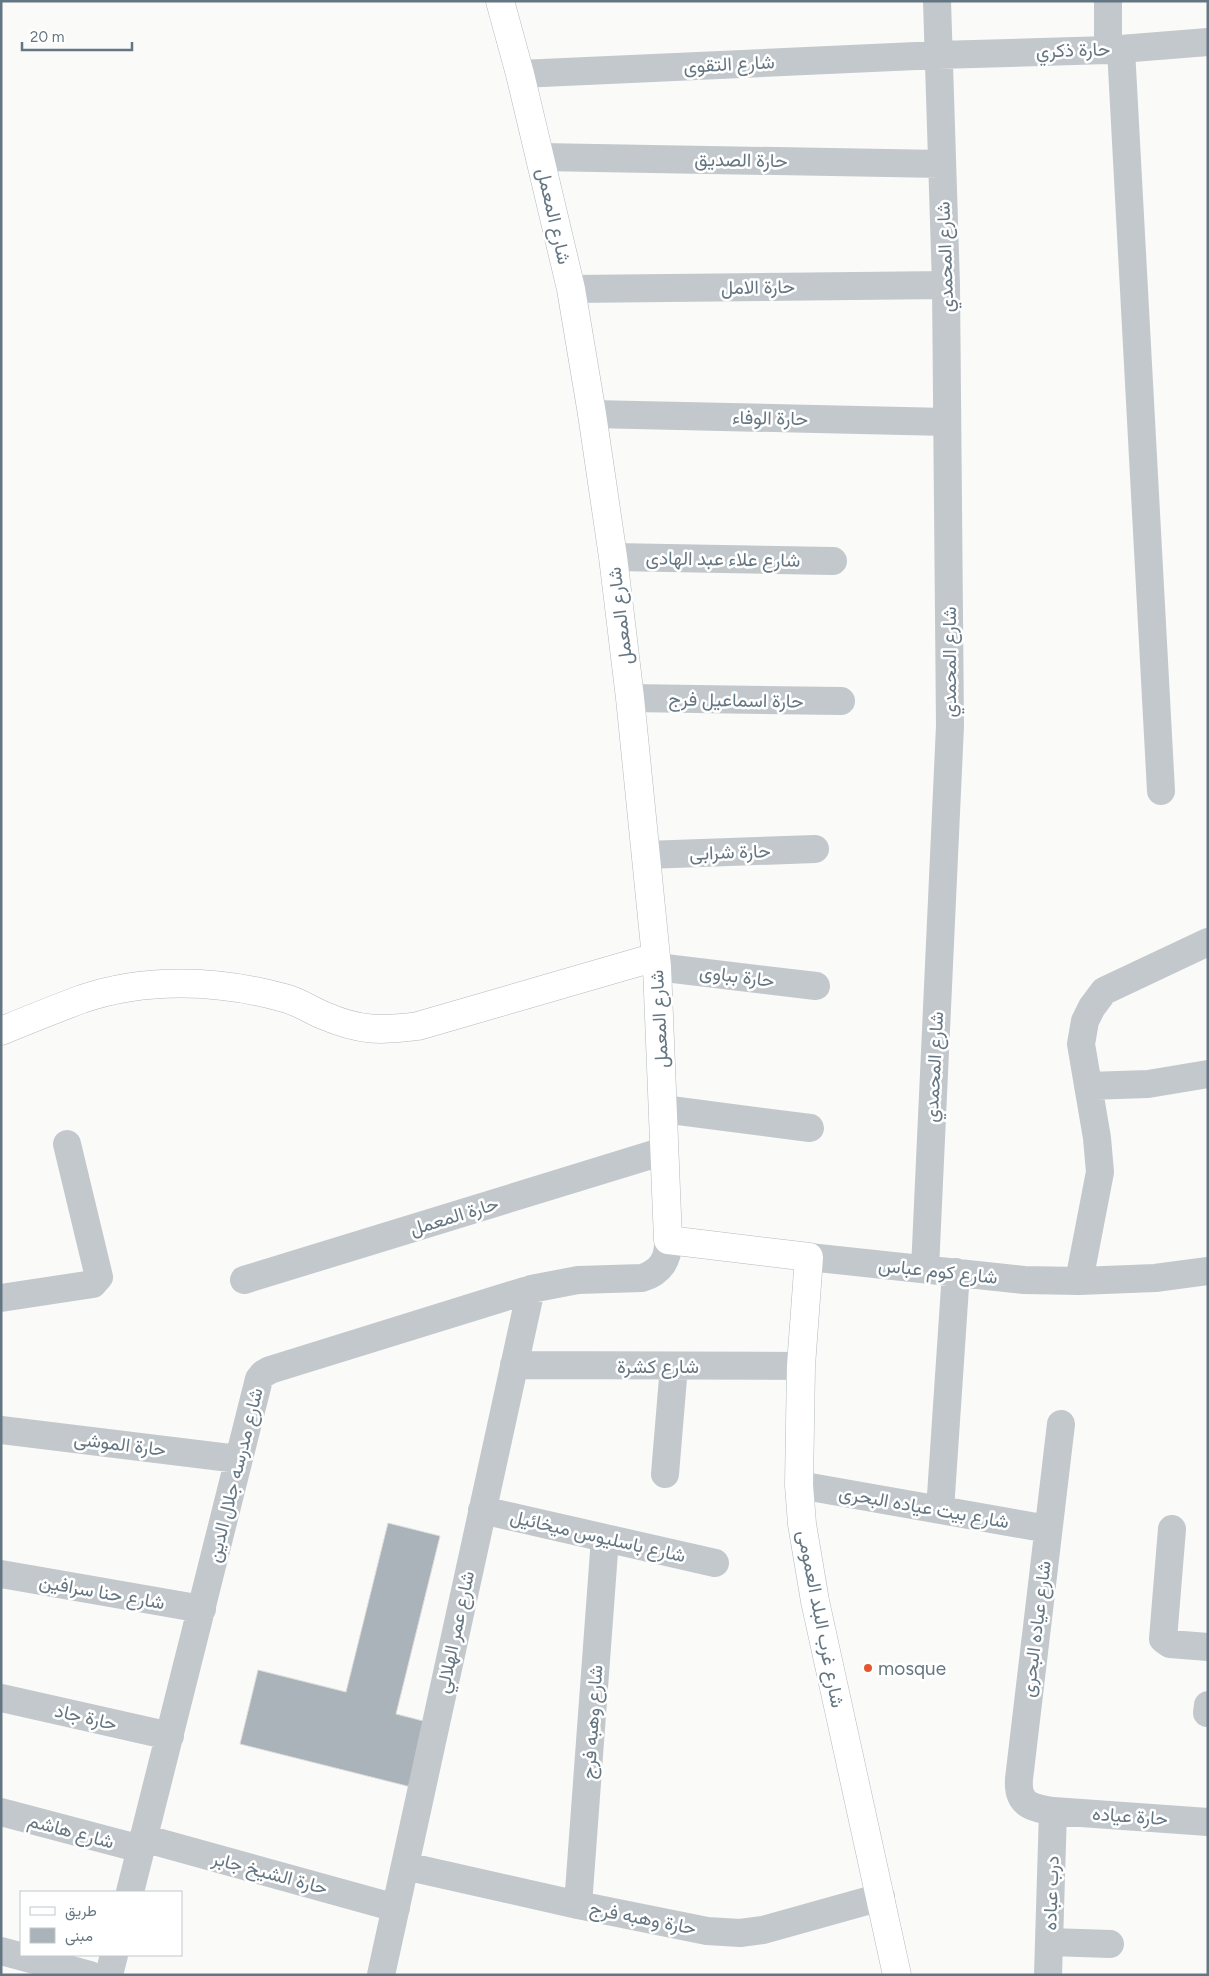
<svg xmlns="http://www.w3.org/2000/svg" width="1209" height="1976" font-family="Figtree,Vazirmatn,sans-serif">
<rect width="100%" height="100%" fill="#fafaf8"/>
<!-- building -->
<path fill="#aab3b9" stroke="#dcdcda" d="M388,1523L440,1536L396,1714L431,1723L415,1788L240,1744L258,1670L346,1692Z"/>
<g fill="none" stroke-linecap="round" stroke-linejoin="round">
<defs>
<path id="secondary" d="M500,1L520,74L571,289L592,414L613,557L630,698L657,967L668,1240L809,1257L801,1366L799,1485L802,1524L815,1601L897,1975
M1,1031C28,1020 55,1009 82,999C146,977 220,980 284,998C298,1001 312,1011 325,1016C360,1031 381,1031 418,1026L656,957"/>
</defs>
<!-- secondary casing -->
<use href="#secondary" stroke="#b3babf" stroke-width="29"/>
<!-- street -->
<path stroke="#c3c8cc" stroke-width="28" d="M1108,1V50
M1121,49L1161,791
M520,74L938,55L1108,50L1208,42
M540,157L942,164
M571,289L946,285
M592,414L947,422
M613,557L833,561
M630,698L841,701
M646,855L815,849
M657,967L816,986
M1088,1086L1148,1084L1208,1074
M663,1109L810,1128
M809,1257L1024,1280L1079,1281L1155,1278L1208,1271
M925,1269L950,726L946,285L937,1
M244,1280L664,1151
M1079,1281L1100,1172L1097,1138L1081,1044L1085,1021L1092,1007L1104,991L1208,942
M1,1298L93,1284L99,1277L67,1144
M514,1365L801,1366
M1061,1424L1019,1779C1017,1805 1032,1808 1053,1811L1208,1822
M1,1430L238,1459
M665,1474L674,1366
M799,1485L1048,1529
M482,1510L715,1563
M940,1510L956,1272
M1172,1529L1163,1639L1170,1644L1208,1647
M1,1574L202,1609
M1,1698L170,1736
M1207,1713L1208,1705
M1,1812L141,1849
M143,1838L396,1908
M405,1866L578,1905L707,1931L740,1933L763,1930L881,1897
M130,1892L259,1379L263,1374L270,1370L531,1289L578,1280L642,1278C661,1272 669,1259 668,1240
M578,1905L605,1538
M1050,1942L1110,1944
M1,1951L90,1975
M109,1975L114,1955
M381,1975L531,1289
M1048,1975L1053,1811"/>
<!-- secondary -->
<use href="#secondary" stroke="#fff" stroke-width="28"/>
</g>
<!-- markers -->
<circle fill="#e4572e" stroke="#fff" stroke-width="2" cx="868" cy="1668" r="5"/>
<g text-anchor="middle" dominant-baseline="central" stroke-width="5" stroke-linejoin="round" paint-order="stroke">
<!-- street labels -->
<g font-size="19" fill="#657683" stroke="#fff">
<text transform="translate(1073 50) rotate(-2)">حارة ذكري</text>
<text transform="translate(729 64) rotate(-3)">شارع التقوى</text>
<text transform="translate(741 160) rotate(1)">حارة الصديق</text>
<text transform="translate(554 216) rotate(77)">شارع المعمل</text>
<text transform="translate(945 257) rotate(-92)">شارع المحمدي</text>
<text transform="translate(758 287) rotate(-1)">حارة الامل</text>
<text transform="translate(770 418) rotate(1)">حارة الوفاء</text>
<text transform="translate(723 559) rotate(1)">شارع علاء عبد الهادى</text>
<text transform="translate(620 616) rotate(-97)">شارع المعمل</text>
<text transform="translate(949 662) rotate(-90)">شارع المحمدي</text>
<text transform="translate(736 700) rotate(1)">حارة اسماعيل فرج</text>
<text transform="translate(730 852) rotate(-2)">حارة شرابى</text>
<text transform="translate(737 976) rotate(7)">حارة بباوى</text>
<text transform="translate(659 1019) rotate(-93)">شارع المعمل</text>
<text transform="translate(934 1067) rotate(-87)">شارع المحمدي</text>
<text transform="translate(454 1216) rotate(-17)">حارة المعمل</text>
<text transform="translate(938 1271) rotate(6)">شارع كوم عباس</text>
<text x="658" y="1366">شارع كشرة</text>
<text transform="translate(120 1444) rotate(7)">حارة الموشى</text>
<text transform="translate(235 1475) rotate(-76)">شارع مدرسه جلال الدين</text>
<text transform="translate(924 1507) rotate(10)">شارع بيت عياده البحرى</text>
<text transform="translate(598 1536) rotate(13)">شارع باسليوس ميخائيل</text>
<text transform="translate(102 1592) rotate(10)">شارع حنا سرافين</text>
<text transform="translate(821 1619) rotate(79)">شارع غرب البلد العمومى</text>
<text transform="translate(1036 1629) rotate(-83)">شارع عياده البحرى</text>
<text transform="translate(455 1632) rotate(-78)">شارع عمر الهلالي</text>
<text transform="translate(86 1717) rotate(13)">حارة جاد</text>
<text transform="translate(592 1722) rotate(-86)">شارع وهبه فرج</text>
<text transform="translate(1130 1816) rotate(4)">حارة عياده</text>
<text transform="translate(71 1831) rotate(15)">شارع هاشم</text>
<text transform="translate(270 1873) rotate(15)">حارة الشيخ جابر</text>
<text transform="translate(1051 1893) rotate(-88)">درب عباده</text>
<text transform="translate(643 1918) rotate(11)">حارة وهبه فرج</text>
</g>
<!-- poi labels -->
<g font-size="19" fill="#657683" stroke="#fff" text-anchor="start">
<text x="878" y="1668">mosque</text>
</g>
</g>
<!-- border -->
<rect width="1209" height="1976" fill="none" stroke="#657683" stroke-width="5"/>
<!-- legend -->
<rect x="20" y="1891" width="162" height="65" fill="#ffffff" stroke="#c1c8cd"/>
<rect x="30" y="1907" width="25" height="8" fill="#ffffff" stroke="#c1c8cd"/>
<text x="65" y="1916" font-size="15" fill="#657683">طريق</text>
<rect x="30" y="1928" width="25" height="15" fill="#aab3b9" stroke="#c1c8cd"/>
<text x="65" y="1941" font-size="15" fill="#657683">مبنى</text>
<!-- scale -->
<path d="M22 42v8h110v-8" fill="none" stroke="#657683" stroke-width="2.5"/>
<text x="30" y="42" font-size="15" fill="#657683" stroke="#ffffff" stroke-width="4" paint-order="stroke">20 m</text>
</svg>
